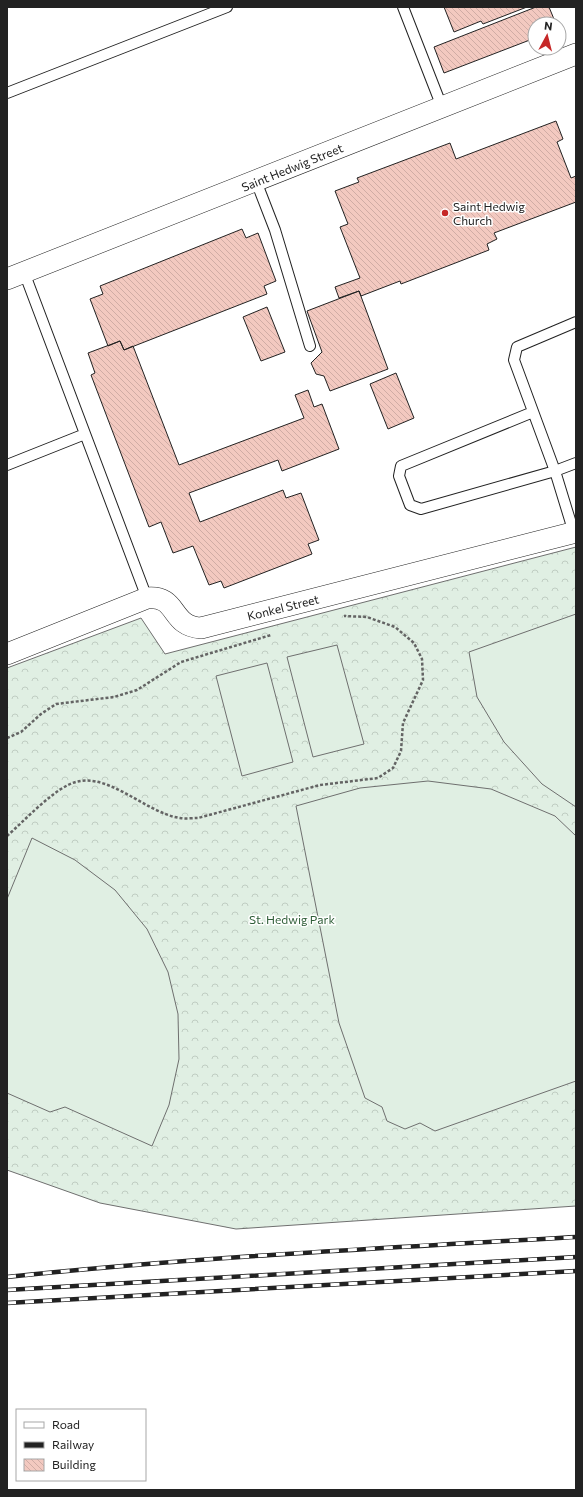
<svg xmlns="http://www.w3.org/2000/svg" width="583" height="1497" font-family="Commissioner,sans-serif">
<defs>
<pattern id="forest-crowns" width="20" height="18" patternUnits="userSpaceOnUse"><rect width="20" height="18" fill="#e0efe3"/><path d="M2 6a3 3 0 1 1 6 0M12 15a3 3 0 1 1 6 0" fill="none" stroke="#c0cdc2"/></pattern>
<pattern id="building-back-hatch" width="6" height="6" patternUnits="userSpaceOnUse"><rect width="6" height="6" fill="#f3c9c0"/><path d="M-1 5l2 2M0 0l6 6M5-1l2 2" fill="none" stroke="#d0aca5"/></pattern>
</defs>
<rect width="100%" height="100%" fill="#fff"/>
<!-- forest -->
<path fill="url(#forest-crowns)" stroke="#6f6f6f" d="M576,547V1206L236,1229L100,1203L7,1170V668L141,618L165,654Z"/>
<!-- garden -->
<path fill="#e0efe3" stroke="#6f6f6f" d="M576,614V807L542,784L504,742L477,697L469,652Z
M337,645L364,744L313,757L287,657Z
M267,663L293,762L242,776L216,676Z
M428,781L491,789L555,816L576,836V1081L435,1131L420,1123L405,1129L387,1121L382,1107L365,1098L339,1023L296,806L360,788Z
M32,838L75,860L115,890L147,929L168,972L178,1014L179,1059L169,1105L152,1146L65,1107L50,1112L7,1093V899Z"/>
<!-- building -->
<path fill="url(#building-back-hatch)" stroke="#222" d="M444,7H527L483,24L481,21L454,32Z
M536,7H549L556,24H535V38L444,73L434,47Z
M556,121L563,139L557,142L571,178L576,176V202L494,233L497,239L487,244L489,250L401,284L400,281L361,296L359,291L339,298L335,287L360,278L340,227L348,224L335,191L359,182L357,178L450,143L456,159Z
M242,229L246,238L258,233L276,281L264,286L267,294L124,350L120,341L108,346L90,299L103,294L100,286Z
M359,291L388,369L330,391L324,376L316,374L311,363L322,352L307,311Z
M267,307L285,352L261,361L243,317Z
M120,341L124,350L133,346L179,465L304,418L295,395L308,390L314,407L322,404L339,449L282,471L278,460L189,493L200,522L283,490L286,498L301,493L319,540L308,544L312,554L224,588L221,581L209,585L193,546L173,553L161,522L149,527L91,375L95,373L88,353Z
M396,373L414,418L388,429L370,384Z"/>
<g fill="none" stroke-linecap="round" stroke-linejoin="round">
<defs>
<path id="lane" d="M403,7L442,107
M7,93L227,7
M256,181L275,230L310,346
M24,272L147,598
M533,412L401,466L399,476L410,505L421,509L555,471L576,463
M7,465L85,434
M574,533L555,471L514,360L517,347L576,322"/>
<path id="street" d="M7,279L576,54
M7,654L147,598C179,595 169,626 201,628L576,532"/>
</defs>
<!-- lane casing -->
<use href="#lane" stroke="#222" stroke-width="12"/>
<!-- street casing -->
<use href="#street" stroke="#222" stroke-width="22"/>
<!-- path -->
<path stroke="#646464" stroke-width="2.5" stroke-dasharray="3 2" stroke-linecap="butt" d="M7,738L21,732L41,714L56,704L114,697L137,690L181,662L271,635
M7,836C24,821 48,795 68,785C104,766 144,813 180,818C186,819 193,818 198,818L320,785L378,778L393,768L401,751L403,723L423,680L422,659L414,643L395,627L367,617L344,616"/>
<!-- lane -->
<use href="#lane" stroke="#fff" stroke-width="10"/>
<!-- street -->
<use href="#street" stroke="#fff" stroke-width="21"/>
<defs>
<path id="rail" d="M7,1277C196,1257 386,1248 576,1237
M7,1290L576,1257
M7,1303L576,1271"/>
</defs>
<!-- rail casing -->
<use href="#rail" stroke="#222" stroke-width="4.5"/>
<!-- rail -->
<use href="#rail" stroke="#fff" stroke-width="3" stroke-dasharray="9" stroke-linecap="butt"/>
</g>
<!-- markers -->
<circle fill="#c62828" stroke="#fff" stroke-width="1.5" cx="445" cy="213" r="4"/>
<g text-anchor="middle" dominant-baseline="central" stroke-width="3" stroke-linejoin="round" paint-order="stroke">
<!-- street labels -->
<g font-size="12" fill="#222" stroke="#fff">
<text transform="translate(292 167) rotate(-22)">Saint Hedwig Street</text>
<text transform="translate(283 607) rotate(-14)">Konkel Street</text>
</g>
<!-- poi labels -->
<g font-size="12" fill="#222" stroke="#fff" text-anchor="start">
<text x="453" y="206">Saint Hedwig<tspan x="453" dy="14">Church</tspan></text>
</g>
<!-- park labels -->
<g font-size="12" fill="#2f5e38" stroke="#fff">
<text x="292" y="919">St. Hedwig Park</text>
</g>
</g>
<!-- border -->
<rect width="583" height="1497" fill="none" stroke="#222222" stroke-width="16"/>
<!-- legend -->
<rect x="16" y="1409" width="130" height="72" fill="#ffffff" stroke="#a7a7a7"/>
<rect x="24" y="1422" width="20" height="6" fill="#ffffff" stroke="#a7a7a7"/>
<text x="52" y="1429" font-size="12" fill="#222222">Road</text>
<rect x="24" y="1442" width="20" height="6" fill="#222222" stroke="#a7a7a7"/>
<text x="52" y="1449" font-size="12" fill="#222222">Railway</text>
<rect x="24" y="1459" width="20" height="12" fill="url(#building-back-hatch)" stroke="#a7a7a7"/>
<text x="52" y="1469" font-size="12" fill="#222222">Building</text>
<!-- north arrow -->
<g transform="translate(547 36) rotate(7)"><circle r="19" fill="#ffffff" stroke="#a7a7a7"/>
<path d="M0-3L7 15L0 10L-7 15Z" fill="#c62828"/>
<text y="-6" font-size="11" font-weight="bold" text-anchor="middle" fill="#222222">N</text>
</g>
</svg>
